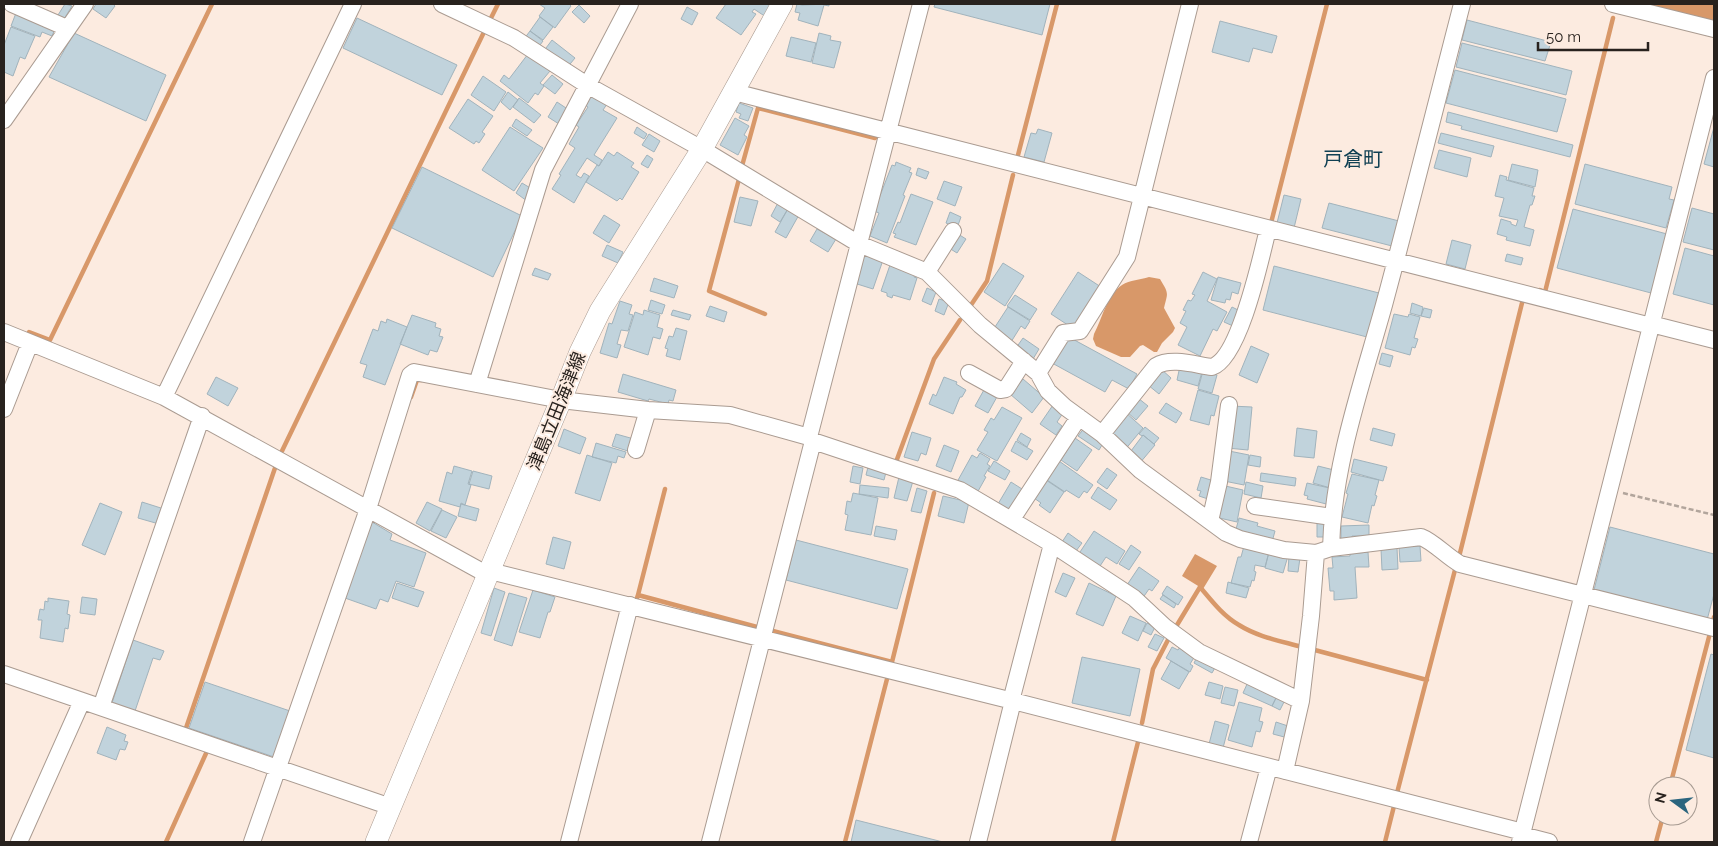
<svg xmlns="http://www.w3.org/2000/svg" width="1718" height="846" font-family="Raleway,'Noto Sans JP',sans-serif">
<rect width="100%" height="100%" fill="#fcebe0"/>
<!-- water -->
<path fill="#d89869" d="M1643,4H1714V22Z
M1149,277L1160,279C1169,294 1168,292 1164,308L1175,328L1173,332L1162,343L1157,352H1154L1143,345L1140,346L1130,357H1121L1096,346L1093,339L1094,334C1102,319 1107,295 1122,285C1130,280 1140,280 1149,277Z
M1195,554L1217,566L1203,589L1182,576Z"/>
<g fill="none" stroke-linecap="round" stroke-linejoin="round">
<!-- stream -->
<path stroke="#d89869" stroke-width="4.5" d="M490,20L498,4
M1017,159L1057,4
M742,166L758,108L875,138
M739,179L709,291L765,314
M1271,223L1327,4
M1540,290L1545,292L1613,18
M971,305L987,281L1013,175
M29,332L50,340L212,4
M411,397L417,380H422
M282,451L484,32
M899,463L896,462L934,359L960,320
M1459,557L1523,299
M638,595L665,489
M637,598L638,595L757,627
M1712,624L1714,617
M769,630L892,662L934,493
M1174,630L1200,587C1211,600 1223,616 1239,625C1258,637 1281,641 1302,647
M1311,649L1427,680
M1142,723L1153,669L1170,636
M185,731L275,468
M1670,786L1710,633
M1397,793L1456,566
M166,842L208,749
M845,842L887,679
M1113,842L1138,742
M1385,842L1394,806
M1656,842L1663,816"/>
</g>
<!-- building -->
<path fill="#c1d3dc" stroke="#a1b3bc" d="M65,4L72,6L64,19L58,15Z
M96,4H113L115,6L106,18L93,9Z
M539,4H569L571,6L555,28L539,16L545,8Z
M726,4H775L766,17L754,9L752,12L756,14L741,35L716,18Z
M797,4L802,5L829,4V6L824,5L818,26L798,20L800,13L795,12Z
M935,4H1050L1042,35L934,7Z
M579,5L590,16L584,23L572,12Z
M687,7L698,13L692,25L681,19Z
M16,13L55,29L52,36L42,32L40,37L11,26Z
M540,17L553,27L543,40L530,31Z
M357,18L457,65L442,95L343,48Z
M1467,20L1551,42L1545,61L1462,40Z
M1220,21L1277,36L1272,53L1253,48L1249,62L1212,52Z
M11,27L35,36L25,59L20,57L13,76L4,72V45Z
M530,31L543,41L537,49L524,39Z
M74,33L166,75L146,121L49,77Z
M819,33L831,36L830,40L841,42L834,68L812,63Z
M791,37L816,43L811,62L786,56Z
M552,40L575,58L566,69L543,52Z
M1462,43L1572,71L1566,95L1456,67Z
M528,54L550,71L540,83L544,86L538,95L535,93L528,103L500,81L504,75L509,79Z
M1455,70L1566,99L1557,132L1446,103Z
M552,75L563,84L555,94L543,85Z
M483,76L506,92L494,111L471,95Z
M508,92L518,100L510,110L501,102Z
M592,94L607,104L603,110L617,118L594,155L602,160L599,166L587,158L576,175L581,178L584,173L589,176L574,203L552,189L561,175L559,174L575,148L569,144L579,127L576,125L588,107L585,105Z
M519,98L541,115L534,123L513,107Z
M468,99L493,116L482,132L485,134L479,143L476,141L474,144L449,128Z
M557,102L569,110L559,124L548,117Z
M739,103L753,108L748,121L739,118L741,114L736,112Z
M1448,112L1573,145L1570,157L1461,129L1462,126L1446,122Z
M735,118L749,126L744,135L747,137L738,155L720,145Z
M516,119L532,130L527,136L512,126Z
M510,127L543,148L514,191L482,170Z
M637,127L647,134L644,139L634,133Z
M1714,127V167L1704,164Z
M1038,129L1052,133L1044,162L1024,157L1031,133L1036,134Z
M1441,133L1494,146L1491,157L1438,143Z
M649,134L660,141L654,152L642,145Z
M1439,150L1471,158L1467,177L1434,168Z
M608,152L614,156L617,152L634,163L631,167L639,172L622,200L620,198L617,201L586,182L597,165L599,166Z
M647,155L653,159L648,168L641,164Z
M896,162L911,168L909,172L912,173L903,195L905,196L887,243L870,236L879,213L874,211L892,165L895,166Z
M1512,164L1538,170L1535,187L1508,180Z
M1585,164L1672,187L1669,199L1674,200L1666,228L1575,204Z
M422,167L522,216L493,277L392,228Z
M918,168L929,172L926,179L916,175Z
M1500,175L1507,177L1506,180L1534,188L1532,196H1535L1532,205H1530L1524,227L1534,230L1530,246L1506,240L1507,237L1497,234L1501,219L1511,222V224L1516,226L1518,220L1499,216L1504,198L1495,196Z
M944,181L962,187L955,206L937,199Z
M522,183L532,189L527,201L516,193Z
M911,194L933,202L916,245L894,237L896,234L893,233L898,222L900,223Z
M1284,195L1301,199L1294,228L1277,223Z
M740,197L758,201L751,226L734,222Z
M779,201L789,207L780,222L771,216Z
M1329,203L1399,221L1392,246L1322,228Z
M789,207L800,213L786,238L775,232Z
M1692,208L1714,214V250L1683,242Z
M1573,209L1667,234L1651,293L1557,268Z
M950,212L961,217L957,228L946,223Z
M604,215L620,225L609,243L593,233Z
M817,229L836,239L828,252L810,241Z
M958,234L966,239L957,253L949,248Z
M1452,240L1471,245L1465,269L1446,264Z
M607,245L623,252L618,263L602,256Z
M1685,248L1714,256V305L1673,294Z
M863,254L883,260L873,289L854,283Z
M1507,254L1523,258L1521,265L1505,261Z
M1003,263L1024,276L1005,306L984,292Z
M890,265L915,273L914,277L917,278L910,300L893,295L892,298L887,296V293L881,291Z
M1274,266L1379,293L1367,337L1263,310Z
M535,268L551,274L548,280L532,275Z
M1078,272L1101,287L1074,329L1051,314Z
M1203,272L1217,279L1207,301L1227,312L1217,331L1213,329L1200,356L1178,345L1187,327L1180,323L1186,311L1183,310L1188,300L1191,301L1195,295L1192,294Z
M1218,277L1241,283L1238,294L1232,292L1230,300L1226,299L1225,303L1211,300Z
M654,278L678,286L674,298L650,291Z
M927,288L936,292L931,305L922,301Z
M1015,295L1037,309L1030,320L1007,306Z
M939,299L949,302L944,315L935,311Z
M651,300L665,305L662,314L648,310Z
M620,301L632,305L629,314L633,315L628,331L621,330L617,344L621,345L617,358L600,353L609,323L612,324Z
M1412,303L1423,307L1421,316L1410,313Z
M710,306L727,312L724,322L706,316Z
M1008,307L1030,321L1025,329L1021,326L1011,342L993,330Z
M1232,307L1242,312L1233,326L1224,322Z
M1424,308L1432,310L1430,318L1421,316Z
M644,310L660,315L657,327L663,329L660,339L653,337L648,355L624,347L635,312L643,315Z
M673,310L691,315L689,320L671,315Z
M1394,314L1408,317L1409,314L1420,317L1414,338L1418,339L1415,348L1412,347L1410,355L1385,348Z
M412,315L436,323L435,327L441,329L439,336L443,337L437,352L430,350L428,355L400,344Z
M387,319L407,327L385,385L363,377L367,365L360,363L373,329L378,331L381,321L386,323Z
M676,328L687,331L680,360L666,356L668,349L665,348L669,336L673,337Z
M1067,336L1137,374L1129,389L1112,380L1105,392L1052,363Z
M1023,338L1039,349L1033,359L1016,348Z
M1251,346L1269,354L1257,383L1239,375Z
M1382,353L1393,356L1390,367L1379,364Z
M1180,366L1202,372L1198,386L1177,380Z
M1161,369L1171,378L1159,394L1148,385Z
M1203,371L1217,375L1212,393L1198,389Z
M623,374L676,390L673,401L669,400L668,404L649,399L648,401L618,392Z
M216,377L238,388L228,406L207,394Z
M944,377L957,382L956,384L966,390L962,397H960L953,414L929,404L933,394L936,396Z
M1023,379L1044,397L1032,413L1010,394Z
M985,388L998,395L988,413L975,406Z
M1198,390L1219,396L1214,416L1211,415L1209,425L1190,420Z
M1138,398L1148,406L1136,420L1127,412Z
M1166,403L1182,413L1176,423L1159,413Z
M1053,405L1063,413L1057,422L1062,426L1056,435L1040,424Z
M1231,406L1252,407L1248,450L1227,448Z
M1002,407L1022,418L997,461L977,450L988,432L984,430L991,418L994,420Z
M1125,412L1143,428L1124,451L1106,435Z
M1085,427L1105,440L1099,450L1078,436Z
M1145,427L1159,438L1154,444L1143,435L1142,436L1139,434Z
M1297,428L1317,431L1314,458L1294,456Z
M1373,428L1395,434L1392,446L1370,440Z
M564,429L586,438L580,454L558,446Z
M912,432L931,438L926,455L921,453L918,461L904,457Z
M1021,433L1031,439L1027,447L1017,440Z
M616,434L634,439L631,452L612,446Z
M1143,435L1155,445L1139,464L1128,455Z
M1075,438L1092,450L1077,471L1061,460Z
M1016,441L1033,451L1027,460L1011,451Z
M596,443L626,452L624,458L618,456L616,463L592,457Z
M944,445L959,451L951,472L936,466Z
M1229,451L1249,455L1244,485L1224,481Z
M980,453L990,459L987,464L990,466L984,476L986,477L977,493L957,482L972,455L977,458Z
M587,455L612,463L600,501L575,493Z
M1250,455L1261,457L1260,467L1248,465Z
M1354,459L1387,467L1383,481L1351,472Z
M994,461L1010,471L1005,480L988,471Z
M1059,461L1093,485L1087,493L1084,491L1079,498L1066,490L1065,492L1047,480Z
M454,466L472,471L468,484L471,485L465,505L461,503L460,507L439,501L447,472L452,474Z
M853,466L863,468L860,484L850,482Z
M1318,466L1338,471L1334,489L1313,483Z
M868,467L886,472L884,480L866,475Z
M1107,468L1117,475L1107,489L1097,482Z
M473,471L492,476L489,489L469,484Z
M1261,473L1296,478L1295,486L1260,481Z
M1352,474L1379,480L1375,495L1377,496L1374,506L1372,505L1368,523L1342,517L1348,494L1346,493Z
M899,477L913,481L907,501L894,498Z
M1201,477L1214,481L1208,499L1199,496L1201,491L1197,490Z
M1046,480L1064,492L1050,513L1039,505L1041,503L1034,498Z
M1011,482L1022,489L1010,511L998,504Z
M1246,482L1263,486L1261,498L1244,494Z
M1307,483L1334,489L1330,505L1307,499L1308,496L1304,495Z
M860,485L889,488L888,498L859,494Z
M1221,485L1243,490L1237,522L1215,517Z
M1098,487L1117,500L1110,510L1091,498Z
M917,488L927,491L921,513L911,511Z
M853,493L878,498L871,535L845,530L848,515L845,514L847,501L851,502Z
M943,496L969,502L964,523L938,516Z
M142,502L164,509L159,524L138,518Z
M427,502L442,509L430,531L416,523Z
M100,503L122,512L105,555L82,545Z
M461,504L479,509L476,521L458,516Z
M442,510L457,517L446,538L431,531Z
M1239,518L1258,523L1257,526L1275,531L1272,542L1235,533Z
M372,522L392,534L390,540L426,553L414,587L396,581L388,602L380,599L376,609L345,598Z
M1317,523L1326,524V537H1317Z
M1369,525V536H1352V541H1341V526Z
M876,526L897,530L895,540L874,536Z
M1610,527L1714,554V594L1707,620L1594,590Z
M1094,531L1125,551L1117,564L1106,557L1098,569L1078,555Z
M1068,533L1082,543L1076,551L1062,542Z
M553,537L571,542L564,569L546,564Z
M796,540L908,569L897,609L786,580Z
M1131,545L1141,552L1129,570L1119,564Z
M1244,546L1269,552L1265,567L1255,565L1254,571L1256,572L1254,581L1252,580L1250,587L1231,583L1238,557H1241Z
M1420,546L1421,561L1400,562L1399,547Z
M1397,548L1398,569L1382,570L1381,549Z
M1269,552L1288,556L1283,573L1265,568Z
M1368,552L1369,567H1355L1357,598L1334,600V591H1330L1328,568H1333L1332,557L1350,556V554Z
M1289,556L1300,558L1298,572L1288,571Z
M1139,567L1159,581L1152,591L1149,589L1142,599L1125,588Z
M1063,573L1075,578L1066,597L1055,592Z
M1228,582L1249,588L1246,598L1226,593Z
M397,583L424,592L418,607L392,598Z
M1089,583L1116,596L1103,626L1076,614Z
M1167,586L1183,597L1178,605L1162,594Z
M494,588L505,592L491,636L481,633Z
M533,590L555,597L550,612H548L540,638L519,632Z
M509,593L527,598L512,646L494,640Z
M1163,595L1176,604L1174,608L1160,599Z
M82,597L97,599L95,615L80,613Z
M48,598L69,601L67,614L70,615L68,629L65,628L63,642L40,638L42,620H38L40,609L44,610L45,601L48,602Z
M1130,616L1146,623L1138,641L1122,633Z
M1147,623L1155,627L1151,635L1143,631Z
M1155,634L1164,638L1157,651L1148,647Z
M133,640L164,651L160,660L153,658L135,711L112,703Z
M1172,647L1178,650L1180,647L1195,656L1190,664L1193,666L1190,672L1166,658Z
M1711,654L1714,655V758L1686,750Z
M1198,655L1216,666L1212,673L1194,663Z
M1082,657L1140,669L1130,716L1072,703Z
M1171,661L1189,672L1179,689L1161,679Z
M205,682L290,711L274,757L189,728Z
M1209,682L1223,686L1220,699L1205,695Z
M1248,682L1277,696L1272,706L1243,693Z
M1225,687L1238,690L1234,706L1221,703Z
M1277,696L1285,700L1280,710L1272,706Z
M1239,702L1262,708L1259,721L1263,722L1260,732L1256,731L1252,747L1228,740Z
M1215,721L1229,725L1223,748L1209,744Z
M1276,722L1291,727L1288,738L1273,734Z
M107,727L126,735L124,741L128,742L125,750L120,749L116,760L97,753Z
M856,820L943,842H851Z"/>
<g fill="none" stroke-linecap="round" stroke-linejoin="round">
<defs>
<path id="minor" d="M12,4L67,28
M442,4L514,38L587,85L702,149L859,244L927,272L980,325L1038,373L1048,391L1065,407L1102,434L1140,470L1226,533L1240,539L1284,550L1316,553L1331,548L1421,537C1434,542 1446,556 1460,564L1714,628
M1613,4L1714,29
M734,92L1651,326
M4,120L85,4
M927,272L953,231
M1651,324L1714,340
M4,332L164,397L488,575
M969,373L1000,390L1006,389L1024,361
M1038,373L1063,333L1080,331L1127,257L1190,4
M477,384L543,170L630,4
M164,397L353,4
M4,409L30,343
M1102,434L1156,366C1171,357 1196,365 1212,367C1240,358 1261,257 1268,229
M813,441L960,490L1052,544L1011,701
M636,450L648,410
M1255,506L1332,517
M1012,519L1079,417
M1210,521L1219,482L1229,405
M1052,544L1134,598L1165,627L1199,652L1301,701
M1331,548C1333,465 1362,384 1384,305C1411,205 1436,104 1462,4
M490,571L1013,701L1523,832
M4,674L391,807
M101,707L202,416
M1285,771L1301,701L1311,616L1316,553
M1522,835L1549,842
M19,842L82,701
M252,842L368,509L410,375L414,372L561,400L648,410L730,415L809,437
M569,842L630,605
M710,842L813,441L809,437L921,4
M978,842L1013,701
M1249,842L1269,767
M1520,842L1714,78"/>
<path id="major" d="M376,842L561,400L580,352L600,311L702,149L782,4"/>
</defs>
<!-- minor casing -->
<use href="#minor" stroke="#aa9b91" stroke-width="18"/>
<!-- major casing -->
<use href="#major" stroke="#aa9b91" stroke-width="22"/>
<!-- path -->
<path stroke="#b2a59c" stroke-width="2.5" stroke-dasharray="5 2.5" stroke-linecap="butt" d="M1623,493L1714,515"/>
<!-- minor -->
<use href="#minor" stroke="#fff" stroke-width="16"/>
<!-- major -->
<use href="#major" stroke="#fff" stroke-width="21"/>
</g>
<g text-anchor="middle" dominant-baseline="central" stroke-width="4" stroke-linejoin="round" paint-order="stroke">
<!-- street labels -->
<g font-size="18" fill="#28221e" stroke="#fcebe0">
<text transform="translate(556 411) rotate(-68)">津島立田海津線</text>
</g>
<!-- quarter labels -->
<g font-size="20" fill="#104053" stroke="#fcebe0">
<text x="1353" y="159">戸倉町</text>
</g>
</g>
<!-- border -->
<rect width="1718" height="846" fill="none" stroke="#28221e" stroke-width="10"/>
<!-- north arrow -->
<g transform="translate(1673 801) rotate(285)"><circle r="24" fill="#fcebe0" stroke="#a79b92"/>
<path d="M0-4L9 19L0 12L-9 19Z" fill="#2b657e"/>
<text y="-8" font-size="14" font-weight="bold" text-anchor="middle" fill="#28221e">N</text>
</g>
<!-- scale -->
<path d="M1538 42v8h110v-8" fill="none" stroke="#28221e" stroke-width="2.5"/>
<text x="1546" y="42" font-size="15" fill="#28221e" stroke="#fcebe0" stroke-width="4" paint-order="stroke">50 m</text>
</svg>
